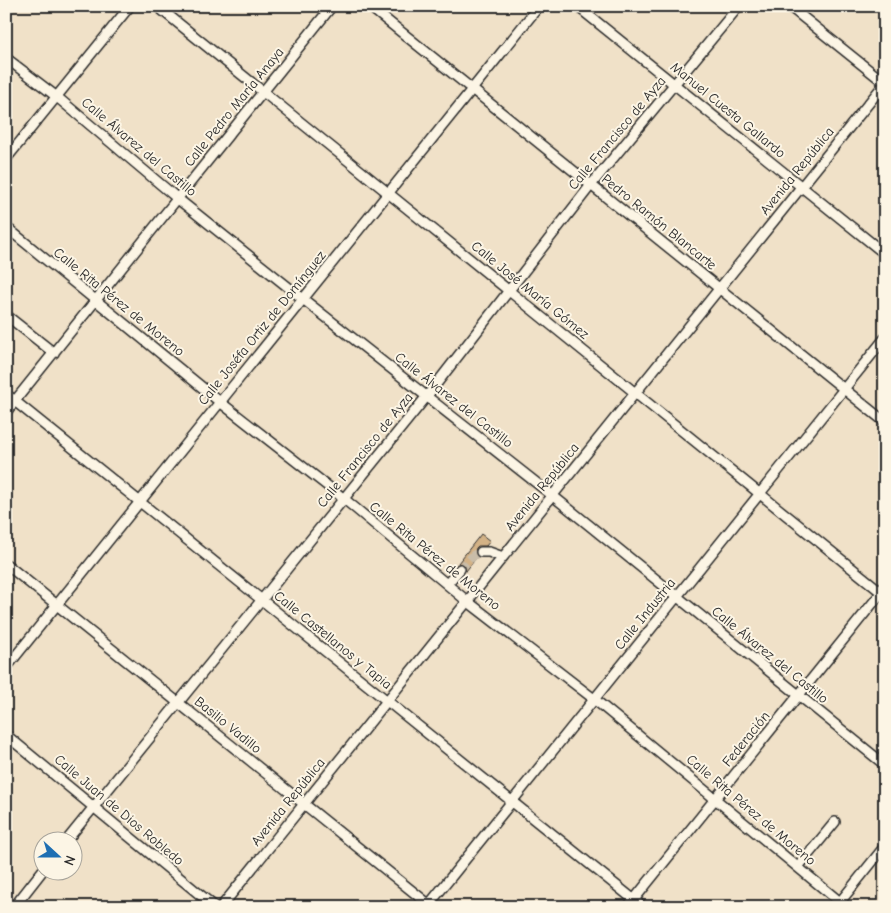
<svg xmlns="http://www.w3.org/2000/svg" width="891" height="913" font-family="'Comic Neue',sans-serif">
<rect width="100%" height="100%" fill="#f0e1c8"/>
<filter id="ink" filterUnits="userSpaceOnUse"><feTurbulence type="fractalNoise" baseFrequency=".02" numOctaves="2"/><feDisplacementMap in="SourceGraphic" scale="10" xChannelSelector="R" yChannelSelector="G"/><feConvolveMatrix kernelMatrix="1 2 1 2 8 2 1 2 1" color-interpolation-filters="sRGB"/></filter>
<g filter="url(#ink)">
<!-- building -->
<path fill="#d3b286" stroke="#2b2b2b" d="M481,534L490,541L486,546H478L476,548L475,552L477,557L466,571L464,565L458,563Z"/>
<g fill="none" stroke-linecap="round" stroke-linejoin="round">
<!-- minor-tunnel -->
<path stroke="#c9bda9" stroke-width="9" stroke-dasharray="9 4.5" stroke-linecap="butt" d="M460,569L474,555L481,552"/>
<defs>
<path id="minor" d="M157,6L885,595
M369,6L885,422
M577,6L885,254
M789,6L885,83
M6,58L57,97L178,199L303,299L553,496L885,765
M6,159L130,6
M6,227L220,402L343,498L467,601L594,699L846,907
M6,315L54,353
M6,394L643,907
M6,412L332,6
M481,552H489L503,557
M6,564L432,907
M447,584L460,569
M6,668L539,6
M6,735L215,907
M67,840L427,396L591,185L739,6
M798,867L835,822
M6,906L8,907
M14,907L43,870
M221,907L885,83
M427,907L885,338
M628,907L885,588
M836,907L885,846"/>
</defs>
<!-- minor casing -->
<use href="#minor" stroke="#2b2b2b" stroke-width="12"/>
<!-- minor -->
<use href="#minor" stroke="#fcf5e5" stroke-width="9"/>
</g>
</g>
<g text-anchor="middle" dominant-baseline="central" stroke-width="4" stroke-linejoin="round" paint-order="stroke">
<!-- street labels -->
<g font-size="14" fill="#2b2b2b" stroke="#fcf5e5">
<text transform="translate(234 107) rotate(-51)">Calle Pedro María Anaya</text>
<text transform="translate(728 110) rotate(39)">Manuel Cuesta Gallardo</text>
<text transform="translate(617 133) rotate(-50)">Calle Francisco de Ayza</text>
<text transform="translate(139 147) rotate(40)">Calle Álvarez del Castillo</text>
<text transform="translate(797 171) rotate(-51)">Avenida República</text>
<text transform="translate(659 222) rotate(39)">Pedro Ramón Blancarte</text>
<text transform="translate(530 290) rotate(39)">Calle José María Gómez</text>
<text transform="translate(119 302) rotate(39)">Calle Rita Pérez de Moreno</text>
<text transform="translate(262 328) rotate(-51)">Calle Joséfa Ortiz de Domínguez</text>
<text transform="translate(454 400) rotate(38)">Calle Álvarez del Castillo</text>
<text transform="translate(365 450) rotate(-51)">Calle Francisco de Ayza</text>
<text transform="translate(542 487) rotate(-51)">Avenida República</text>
<text transform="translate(435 556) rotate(39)">Calle Rita Pérez de Moreno</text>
<text transform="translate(645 614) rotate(-51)">Calle Industria</text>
<text transform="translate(333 640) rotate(39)">Calle Castellanos y Tapia</text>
<text transform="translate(770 655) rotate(39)">Calle Álvarez del Castillo</text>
<text transform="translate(228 725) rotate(39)">Basilio Vadillo</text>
<text transform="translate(746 739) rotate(-51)">Federación</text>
<text transform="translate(288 802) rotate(-51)">Avenida República</text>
<text transform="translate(119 810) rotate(40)">Calle Juan de Dios Robledo</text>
<text transform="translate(751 810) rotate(40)">Calle Rita Pérez de Moreno</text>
</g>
</g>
<!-- margin -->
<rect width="891" height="913" fill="none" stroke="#fcf5e5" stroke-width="25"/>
<rect x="12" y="12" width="866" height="888" fill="none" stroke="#2b2b2b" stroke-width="2" filter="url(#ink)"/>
<!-- north arrow -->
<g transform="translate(58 856) rotate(111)"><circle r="24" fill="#fcf5e5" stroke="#a8a49b"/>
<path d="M0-4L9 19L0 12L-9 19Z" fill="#1f6fb2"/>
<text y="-8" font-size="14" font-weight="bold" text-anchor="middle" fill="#2b2b2b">N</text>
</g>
</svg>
